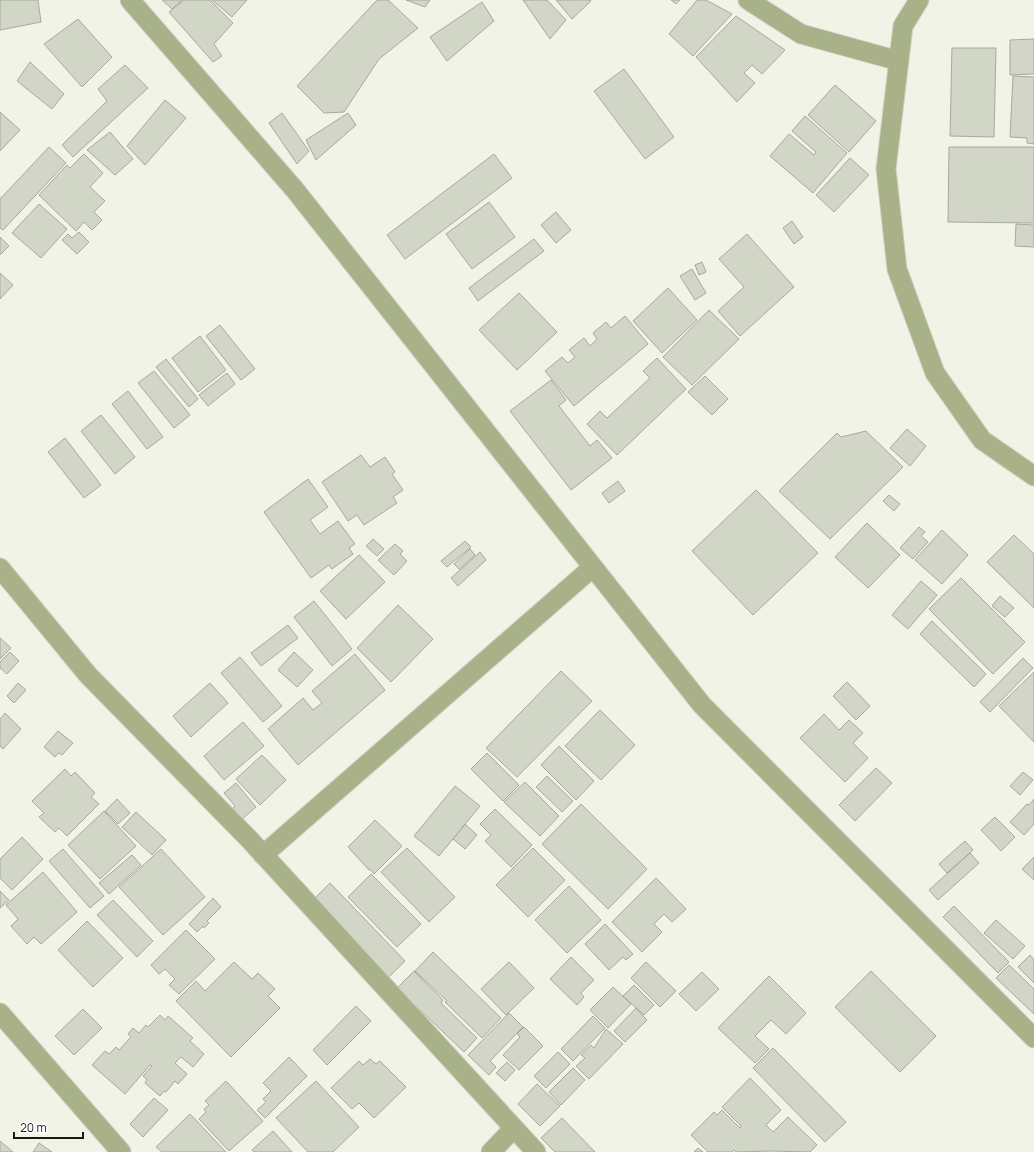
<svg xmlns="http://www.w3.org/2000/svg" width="1034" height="1152" font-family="Manrope,sans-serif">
<rect width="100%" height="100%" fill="#f0f3e5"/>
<!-- building -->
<path fill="#d2d6c7" stroke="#a6aa9c" d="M0,0H38L41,22L0,30Z
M162,0H182L172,9Z
M184,0H210L233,23L214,44L222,56L213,62L169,12Z
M212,0H247L232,17Z
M377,0H388L418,28L379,59L344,112L324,113L297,86Z
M406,0H430L425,7Z
M523,0H547L566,20L550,39Z
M556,0H590L591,1L572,19Z
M671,0H680L676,4Z
M697,0H706L732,14L693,56L669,34Z
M482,2L494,21L447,61L430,37Z
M736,16L785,50L762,74L752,65L744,73L755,83L737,102L696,57Z
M78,19L112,57L82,87L44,44Z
M1034,39V74L1010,75V40Z
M952,48H996L994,137L950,136Z
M30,62L64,94L52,109L17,81Z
M125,65L148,88L73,157L62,145L107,101L98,89Z
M624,69L674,137L645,159L594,91Z
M1013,76L1034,77V144L1027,143V138L1010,137Z
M835,85L876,121L849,152L808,115Z
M165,100L186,118L145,165L127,146Z
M0,112L20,130L0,151Z
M282,113L309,151L297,164L269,123Z
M348,113L356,125L316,160L306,140Z
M805,116L847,153L813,193L770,156L789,134L814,155L816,152L792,131Z
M110,132L133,159L115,175L87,150Z
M49,147L66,163L3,230L0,228V199Z
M949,147H1034V223L948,222Z
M84,154L103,173L90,187L105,201L94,212L102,220L92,230L84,222L76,231L39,195L67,165L70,168Z
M494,154L512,178L405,259L387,235Z
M850,158L869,175L834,212L816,195Z
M489,202L515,237L472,269L446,234Z
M39,204L67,229L41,258L12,233Z
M556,212L571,230L556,243L541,225Z
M792,221L803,237L794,244L783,228Z
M1016,224L1034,225V247L1015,246Z
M79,232L89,242L77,254L62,240L68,234L72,238Z
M747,234L794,287L740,336L718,311L744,287L719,259Z
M0,237L9,246L0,255Z
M534,239L544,251L478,301L469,288Z
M702,262L706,272L699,275L695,265Z
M692,269L706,293L695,300L680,276Z
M0,273L13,285L0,299Z
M668,288L697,320L662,353L633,321Z
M519,293L557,332L517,370L479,330Z
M709,310L739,339L692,385L663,357Z
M625,316L648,344L574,406L545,371L562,357L568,363L575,357L569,350L584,338L590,346L597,339L593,333L606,322L611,328Z
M220,325L255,369L241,380L206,336Z
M200,336L226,370L198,392L172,358Z
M657,358L686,389L617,455L587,424L600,411L607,418L650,378L643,371Z
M166,359L198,399L189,407L156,367Z
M154,371L190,415L174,428L138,383Z
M227,373L235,384L208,406L199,395Z
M705,376L728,399L712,415L688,392Z
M551,380L566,400L559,406L590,446L597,440L612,458L571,490L510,411Z
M128,391L163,437L147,449L112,404Z
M101,415L135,457L115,474L81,431Z
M907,429L926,446L910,466L890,448Z
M866,431L903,467L830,539L779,491L837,433L841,437Z
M65,438L101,485L84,498L48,452Z
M361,455L370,467L385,457L395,472L392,474L403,490L393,497L397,503L364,525L357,515L348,521L322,482Z
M308,479L328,507L310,520L320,534L338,521L355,544L349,548L353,554L332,569L329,565L311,578L264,512Z
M618,481L625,491L609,503L602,493Z
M756,490L818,553L753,615L692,551Z
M889,495L900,504L894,511L883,501Z
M867,523L900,555L868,588L835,557Z
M919,527L925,532L921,536L928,542L913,559L900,548Z
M942,530L968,555L942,584L915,560Z
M1014,535L1034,554V608L987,562Z
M373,539L384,549L377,556L366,546Z
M465,541L471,547L447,567L441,561Z
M395,544L403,551L400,554L407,561L394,575L378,560Z
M470,549L475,555L459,569L454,564Z
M480,552L486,560L458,586L451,578Z
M359,555L385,582L346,619L320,591Z
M961,578L1025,642L993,674L929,609Z
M921,581L937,595L908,629L892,615Z
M1000,596L1014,608L1005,617L992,606Z
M314,601L352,649L332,666L294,617Z
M398,605L433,639L391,682L357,648Z
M932,621L986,674L974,687L920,634Z
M288,625L298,638L261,666L251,653Z
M0,638L11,648L0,659Z
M10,652L19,661L7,674L0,668V662Z
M294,652L313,670L297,687L278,670Z
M355,654L385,690L298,765L268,729L303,698L313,710L322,703L312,691Z
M240,657L282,706L263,722L221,673Z
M1023,658L1033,668L990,712L980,702Z
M561,671L592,701L517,777L486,748Z
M1034,672V742L999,706Z
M847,682L870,706L856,720L833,696Z
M18,683L26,690L14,703L7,696Z
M210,683L228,703L191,737L173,716Z
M600,710L635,745L601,780L565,746Z
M5,713L21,729L3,749L0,746V719Z
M824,714L839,730L849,720L863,733L853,743L868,758L845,782L800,738Z
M243,722L264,746L224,780L204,756Z
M58,731L73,743L62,755L59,753L55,757L44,747Z
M559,746L594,781L576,800L541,765Z
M487,753L519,785L503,801L471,769Z
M262,755L286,780L260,805L236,779Z
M876,768L892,783L855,821L839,805Z
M65,769L71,776L75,772L95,793L91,797L99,804L67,836L59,828L55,832L39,817L44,813L32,801Z
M1023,772L1033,780L1020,795L1010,786Z
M547,776L573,801L562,812L536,787Z
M525,782L559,816L540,836L504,802Z
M236,783L256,807L242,819L233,808L235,806L224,793Z
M455,786L480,806L439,856L414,836Z
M117,799L130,813L118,824L105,811Z
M1034,799V824L1024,835L1010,822L1027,804L1029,805Z
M581,804L647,869L608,909L542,844Z
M495,809L532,845L511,867L485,841L491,835L480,824Z
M104,811L136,846L100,879L68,845Z
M136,812L166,840L152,855L122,827Z
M995,817L1015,837L1001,851L981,830Z
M375,820L402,846L374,874L370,869L369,870L348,847Z
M465,824L477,835L465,849L453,839Z
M22,837L43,859L12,890L0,878V859Z
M965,841L973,850L947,873L939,864Z
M407,848L455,897L429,922L381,872Z
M533,848L565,880L528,917L496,885Z
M63,849L104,896L90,908L49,861Z
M161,849L205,897L163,935L119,887Z
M970,853L979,863L938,900L929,890Z
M132,855L141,865L109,894L99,883Z
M1034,857V880L1022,869Z
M43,872L77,912L41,944L34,937L27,944L11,926L18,919L6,905Z
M371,874L421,924L397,947L348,897Z
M656,878L686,909L672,922L664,914L654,924L662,932L642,952L612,922Z
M330,883L405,961L388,978L313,900Z
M569,886L601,920L567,953L535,920Z
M0,891L9,900L0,908Z
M213,898L221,907L207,921L209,923L204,928L203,926L197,932L189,924Z
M113,900L153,941L137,957L97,915Z
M954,906L1009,962L998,973L943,917Z
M996,920L1025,946L1013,959L984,933Z
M87,921L123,958L93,987L58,950Z
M605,924L633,954L626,960L623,957L609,970L585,944Z
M186,930L215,959L179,994L169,985L175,979L165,969L159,974L151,965Z
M433,952L501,1018L482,1038L445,1002L447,1001L415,971Z
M1030,955L1034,960V983L1018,967Z
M571,957L594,980L581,993L584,997L577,1005L550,979Z
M234,962L252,979L258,973L275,989L268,996L280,1008L231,1057L176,1001L196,981L205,991Z
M509,962L534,988L506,1015L481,989Z
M646,962L676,991L660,1007L631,978Z
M1009,965L1034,989V1014L996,978Z
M414,971L443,1000L441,1003L477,1038L464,1052L397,988Z
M871,971L936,1036L900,1072L835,1007Z
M702,972L719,989L696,1011L679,994Z
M769,976L806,1013L786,1034L771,1020L755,1036L769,1049L755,1063L718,1028Z
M634,985L654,1005L644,1015L623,996Z
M613,987L631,1004L608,1028L590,1010Z
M356,1006L371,1021L327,1065L313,1050Z
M636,1008L647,1020L625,1042L614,1031Z
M83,1009L102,1028L74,1055L55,1036Z
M509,1013L523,1027L490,1061L496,1067L489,1075L468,1055Z
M160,1015L165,1020L168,1016L193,1038L190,1041L204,1054L193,1067L181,1057L175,1063L187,1074L178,1084L175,1081L166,1092L164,1091L160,1096L145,1083L147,1079L143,1076L152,1066L150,1065L125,1094L92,1065L105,1051L109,1054L116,1047L119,1050L131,1037L128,1034L133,1028L139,1033L146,1025L148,1027Z
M593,1016L605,1028L573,1061L561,1049Z
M524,1027L543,1046L519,1070L503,1055L520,1037L517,1034Z
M606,1029L623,1044L589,1079L576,1066L585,1058L581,1055L591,1045L594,1048Z
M773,1048L846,1122L825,1142L753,1068Z
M558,1052L570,1064L546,1088L534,1076Z
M289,1057L307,1076L265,1118L257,1110L266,1102L263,1099L271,1091L263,1083Z
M370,1059L376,1064L380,1061L406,1087L374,1118L359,1103L352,1109L331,1088L359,1061L363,1065Z
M507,1062L515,1070L505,1081L496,1073Z
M573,1068L585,1080L561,1105L549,1092Z
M750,1078L781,1110L766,1125L773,1132L788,1117L817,1145L810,1152L770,1151L736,1152L734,1150L732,1152H708L691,1135L714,1112L717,1115L722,1110L740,1128L741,1126L722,1107Z
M226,1081L263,1121L229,1151L199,1119L206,1112L204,1109L209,1105L205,1101Z
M316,1081L359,1127L333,1152H308L276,1118Z
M537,1084L560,1106L540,1126L518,1104Z
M154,1098L168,1110L143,1137L130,1124Z
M190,1114L226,1152H162L156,1147Z
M562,1118L595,1152H555L541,1138Z
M273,1131L292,1152H254L252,1150Z
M0,1141L13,1152H0Z
M39,1143L52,1152H33Z
M698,1148L703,1152H694Z"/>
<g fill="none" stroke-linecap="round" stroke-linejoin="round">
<defs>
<path id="minor" d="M130,0L295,190L702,705L1034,1038
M748,0L801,34L899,61
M919,0L903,26L886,169L897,269L935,373L982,440L1034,476
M0,568L88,675L249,839L536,1152
M263,855L593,567
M0,1013L121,1152
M491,1152L514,1128"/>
</defs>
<!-- minor casing -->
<use href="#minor" stroke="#cdd0c4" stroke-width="21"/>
<!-- minor -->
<use href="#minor" stroke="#a8b187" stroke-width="19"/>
</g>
<!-- scale -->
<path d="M14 1132v6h69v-6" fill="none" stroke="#181914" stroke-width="2"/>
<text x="20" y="1132" font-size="12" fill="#181914" stroke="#ffffff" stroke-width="3" paint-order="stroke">20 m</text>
</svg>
